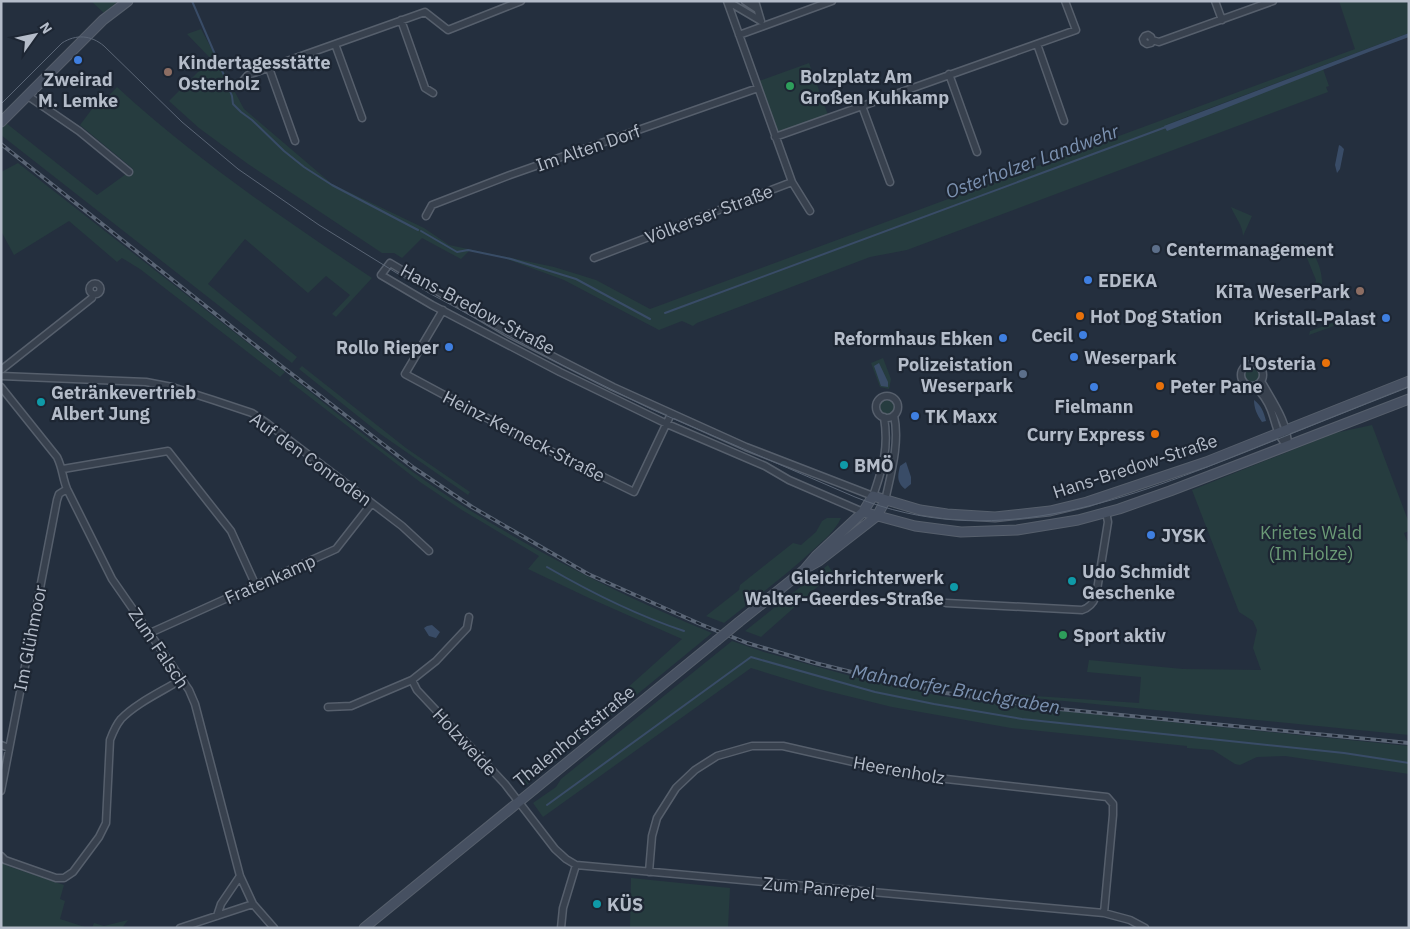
<svg xmlns="http://www.w3.org/2000/svg" width="1410" height="929" font-family="'IBM Plex Sans',sans-serif">
<rect width="100%" height="100%" fill="#242f3e"/>
<!-- green -->
<path fill="#263c3f" d="M91,1H115L116,3L104,13Z
M1339,1H1404L1409,5V33L1165,125L1323,69L1329,86L1326,87L1328,92L907,250L870,257L697,323L693,326L682,321L659,330L564,280L504,258L469,251L461,259L422,238L402,258L394,253H382L248,164L199,128L169,101L211,59L187,34L201,29L244,109L332,184L424,228L449,245L554,267L596,280L650,309L1355,49Z
M809,63L828,115L777,133L759,81Z
M117,87C195,159 284,219 372,278L336,317L332,314L350,295L326,276L308,293L245,239L208,284L297,357L292,363L1,135V129L6,123L97,195L133,169L80,125L98,101L101,104Z
M18,163L285,372L280,377L140,269L122,258L117,262L69,221L14,255L1,231V172Z
M1231,207L1252,216L1243,236C1243,226 1235,217 1231,207Z
M1304,243C1317,255 1323,271 1322,288L1315,285L1316,280L1302,246Z
M1354,315L1356,318L1309,335L1310,331Z
M883,358L891,379L889,389L880,387L871,363Z
M302,366L406,448L470,492L468,495L379,433L299,369Z
M1244 375a8 8 0 1 1 16 0a8 8 0 1 1-16 0Z
M291,377C345,419 398,464 455,501C537,553 622,596 712,633L523,788L520,784L682,639L589,598L528,569L539,556L462,510L420,482L289,381Z
M879 407a8 8 0 1 1 16 0a8 8 0 1 1-16 0Z
M1372,425L1409,523V531L1404,533L1409,546V735L1013,696L932,683L1005,694L1139,703L1141,677L1087,672L1089,660L1183,669L1261,670L1253,648L1257,630L1253,621L1239,612L1192,490L1335,433Z
M827,518H841C835,531 824,540 813,550C785,576 754,599 724,623L706,616L739,590L740,585L793,543L801,545L816,532L822,521Z
M828,565L833,573L761,637L745,631Z
M732,641L764,652L858,678L941,696L1013,706L1409,746V774L1285,756L1257,757L1240,765L1235,764L1213,750L1187,748V746L1011,728L892,707L819,689L751,668L543,817L533,803L556,787L561,779Z
M1,861L8,866L64,885L60,899L65,901L60,919L88,928H1Z
M631,878L730,888L728,928H630Z
M128,920L122,928H92L94,923L104,926Z"/>
<!-- water -->
<path fill="#394c67" d="M1409,33V37C1327,67 1248,100 1167,131L1164,126Z
M1339,145L1341,146L1344,149L1340,169L1337,173L1335,165Z
M879,363L888,382V387L881,386L874,366Z
M1254,400C1261,405 1264,412 1266,421L1262,422C1257,415 1254,408 1254,400Z
M906,462L911,477V484L905,489C896,482 898,475 900,466Z
M432,625L440,632L436,638L429,636L424,628L427,626Z"/>
<g fill="none" stroke-linecap="round" stroke-linejoin="round">
<!-- stream -->
<path stroke="#394c67" stroke-width="2" d="M192,1L223,73L232,96L233,104L241,112L252,120L284,151L304,167L332,185L418,230
M421,231L457,252L468,250L511,259L576,279L650,319
M665,313L1166,127
M547,567C590,592 636,615 684,631
M547,805L751,657L875,692L934,704L1022,719L1344,753L1409,763"/>
<defs>
<path id="street" d="M727,1L792,182L810,211
M727,1L761,21
M745,1L757,9
M755,1L761,21
M1215,1L1222,20
M401,20L425,88L433,93
M739,35L832,1
M1152,40L1151,43L1147,44L1144,42L1143,39L1145,36L1148,35L1151,37L1152,40L1159,42L1273,1
M335,44L362,118
M1037,44L1064,121
M269,68L295,141
M949,74L977,152
M241,83L248,75L425,12L448,30L521,1
M28,96L79,131L129,172
M862,106L890,182
M775,137L1076,30L1065,1
M426,216L432,205L510,175L758,88
M594,258L792,182
M89.5 289a5.5 5.5 0 1 1 11 0a5.5 5.5 0 1 1-11 0Z
M443,310L405,374L526,439L634,492L671,414
M1241 375a11 11 0 1 1 22 0a11 11 0 1 1-22 0Z
M1,370L92,298L93,294
M1,376L146,382L172,387L213,400L252,413L268,424L402,526L429,551
M1261,381C1272,401 1288,422 1288,446
M1255,386C1262,393 1267,400 1271,410C1276,423 1277,437 1288,446
M1,387L57,457C63,469 62,477 67,489L112,579L189,690L195,704L240,876L253,904L274,928
M876 407a11 11 0 1 1 22 0a11 11 0 1 1-22 0Z
M63,469L168,451L231,531L256,586
M885,501C891,473 900,443 894,415
M863,512L789,480L765,466L667,424L560,372L432,305L381,275L390,263L509,334L613,387L746,447L873,496C883,467 889,448 884,417
M946,603L1082,610C1089,608 1093,604 1096,596L1108,522L1106,512
M150,633L336,549L372,503
M412,680L417,690L505,784L555,849L566,859L576,865L1104,913L1130,920L1145,928
M328,707L351,706L412,680L436,661L467,628L469,617
M1,745L9,748
M1,791L57,500L59,494L67,489
M1,856L5,860L56,878H64L73,872L99,837L106,823L110,740C113,732 116,725 121,719C136,703 163,691 182,679
M649,872L652,836L657,818L676,788L695,770L717,756L752,746H783L910,775L1107,797L1113,804V815L1104,913
M217,916L221,904L240,876
M180,928L253,904
M561,928L563,908L576,865"/>
<path id="secondary" d="M1,122L103,20L128,1
M863,512L915,526L961,532L1017,530L1078,520L1119,509L1170,491L1409,399
M810,566L819,561L877,516L885,501
M739,622L804,570L816,556L863,512L873,496L920,510L947,514L995,517L1050,511L1087,502L1206,462L1409,381
M364,928L716,641"/>
</defs>
<!-- street casing -->
<use href="#street" stroke="#565f6c" stroke-width="9"/>
<!-- secondary casing -->
<use href="#secondary" stroke="#565f6c" stroke-width="11"/>
<!-- street -->
<use href="#street" stroke="#38414e" stroke-width="6"/>
<!-- secondary -->
<use href="#secondary" stroke="#465061" stroke-width="9"/>
<!-- tram -->
<path stroke="#5a6575" stroke-width="1" d="M1,104L62,43C76,34 91,35 104,46L182,122L238,169L319,225L429,293L564,366L651,409L855,497C990,551 1116,503 1243,453C1298,431 1353,409 1409,387"/>
<defs>
<path id="rail" d="M1,144L280,365L414,468L472,507L588,574L700,624L747,643L815,663L892,682L946,693L1049,708L1409,743"/>
</defs>
<!-- rail casing -->
<use href="#rail" stroke="#5a6575" stroke-width="4"/>
<!-- rail -->
<use href="#rail" stroke="#1d2633" stroke-width="2" stroke-dasharray="5.5" stroke-linecap="butt"/>
<defs>
<path id="secondary-bridge" d="M716,641L739,622"/>
</defs>
<!-- secondary-bridge casing -->
<use href="#secondary-bridge" stroke="#565f6c" stroke-width="11" stroke-linecap="butt"/>
<!-- secondary-bridge -->
<use href="#secondary-bridge" stroke="#465061" stroke-width="9"/>
</g>
<!-- markers -->
<g fill="#3f7fe0" stroke="#1d2633" stroke-width="2">
<circle cx="78" cy="60" r="5"/>
<circle cx="1088" cy="280" r="5"/>
<circle cx="1386" cy="318" r="5"/>
<circle cx="1083" cy="335" r="5"/>
<circle cx="1003" cy="338" r="5"/>
<circle cx="449" cy="347" r="5"/>
<circle cx="1074" cy="357" r="5"/>
<circle cx="1094" cy="387" r="5"/>
<circle cx="915" cy="416" r="5"/>
<circle cx="1151" cy="535" r="5"/>
</g>
<g fill="#8d6e63" stroke="#1d2633" stroke-width="2">
<circle cx="168" cy="72" r="5"/>
<circle cx="1360" cy="291" r="5"/>
</g>
<g fill="#2e9e5b" stroke="#1d2633" stroke-width="2">
<circle cx="790" cy="86" r="5"/>
<circle cx="1063" cy="635" r="5"/>
</g>
<g fill="#5c6f8a" stroke="#1d2633" stroke-width="2">
<circle cx="1156" cy="249" r="5"/>
<circle cx="1023" cy="374" r="5"/>
</g>
<g fill="#e8710a" stroke="#1d2633" stroke-width="2">
<circle cx="1080" cy="316" r="5"/>
<circle cx="1326" cy="363" r="5"/>
<circle cx="1160" cy="386" r="5"/>
<circle cx="1155" cy="434" r="5"/>
</g>
<g fill="#0f9aa8" stroke="#1d2633" stroke-width="2">
<circle cx="41" cy="402" r="5"/>
<circle cx="844" cy="465" r="5"/>
<circle cx="1072" cy="581" r="5"/>
<circle cx="954" cy="587" r="5"/>
<circle cx="597" cy="904" r="5"/>
</g>
<g text-anchor="middle" dominant-baseline="central" stroke-width="4.5" stroke-linejoin="round" paint-order="stroke">
<!-- poi labels -->
<g font-size="18" font-weight="bold" fill="#b4bcc9" stroke="#1d2633" text-anchor="start">
<text x="178" y="62">Kindertagesstätte<tspan x="178" dy="21">Osterholz</tspan></text>
<text x="800" y="76">Bolzplatz Am<tspan x="800" dy="21">Großen Kuhkamp</tspan></text>
<text x="78" y="79" text-anchor="middle">Zweirad<tspan x="78" dy="21">M. Lemke</tspan></text>
<text x="1166" y="249">Centermanagement</text>
<text x="1098" y="280">EDEKA</text>
<text x="1350" y="291" text-anchor="end">KiTa WeserPark</text>
<text x="1090" y="316">Hot Dog Station</text>
<text x="1376" y="318" text-anchor="end">Kristall-Palast</text>
<text x="1073" y="335" text-anchor="end">Cecil</text>
<text x="993" y="338" text-anchor="end">Reformhaus Ebken</text>
<text x="439" y="347" text-anchor="end">Rollo Rieper</text>
<text x="1084" y="357">Weserpark</text>
<text x="1316" y="363" text-anchor="end">L'Osteria</text>
<text x="1013" y="364" text-anchor="end">Polizeistation<tspan x="1013" dy="21">Weserpark</tspan></text>
<text x="1170" y="386">Peter Pane</text>
<text x="51" y="392">Getränkevertrieb<tspan x="51" dy="21">Albert Jung</tspan></text>
<text x="1094" y="406" text-anchor="middle">Fielmann</text>
<text x="925" y="416">TK Maxx</text>
<text x="1145" y="434" text-anchor="end">Curry Express</text>
<text x="854" y="465">BMÖ</text>
<text x="1161" y="535">JYSK</text>
<text x="1082" y="571">Udo Schmidt<tspan x="1082" dy="21">Geschenke</tspan></text>
<text x="944" y="577" text-anchor="end">Gleichrichterwerk<tspan x="944" dy="21">Walter-Geerdes-Straße</tspan></text>
<text x="1073" y="635">Sport aktiv</text>
<text x="607" y="904">KÜS</text>
</g>
<!-- street labels -->
<g font-size="18" fill="#b4bcc9" stroke="#1d2633">
<text transform="translate(588 148) rotate(-19)">Im Alten Dorf</text>
<text transform="translate(709 214) rotate(-21)">Völkerser Straße</text>
<text transform="translate(478 309) rotate(28)">Hans-Bredow-Straße</text>
<text transform="translate(524 436) rotate(27)">Heinz-Kerneck-Straße</text>
<text transform="translate(311 459) rotate(36)">Auf den Conroden</text>
<text transform="translate(1135 466) rotate(-18)">Hans-Bredow-Straße</text>
<text transform="translate(270 579) rotate(-24)">Fratenkamp</text>
<text transform="translate(30 638) rotate(-79)">Im Glühmoor</text>
<text transform="translate(159 648) rotate(56)">Zum Falsch</text>
<text transform="translate(574 736) rotate(-39)">Thalenhorststraße</text>
<text transform="translate(465 742) rotate(47)">Holzweide</text>
<text transform="translate(899 770) rotate(10)">Heerenholz</text>
<text transform="translate(819 888) rotate(5)">Zum Panrepel</text>
</g>
<!-- park labels -->
<g font-size="18" fill="#6b9a76" stroke="#1d2633">
<text x="1311" y="532">Krietes Wald<tspan x="1311" dy="21">(Im Holze)</tspan></text>
</g>
<!-- water labels -->
<g font-size="19" font-style="italic" fill="#7c92b1" stroke="#1d2633">
<text transform="translate(1032 161) rotate(-20)">Osterholzer Landwehr</text>
<text transform="translate(956 689) rotate(10)">Mahndorfer Bruchgraben</text>
</g>
</g>
<!-- border -->
<rect width="1410" height="929" fill="none" stroke="#b4bcc9" stroke-width="5"/>
<!-- north arrow -->
<g transform="translate(35 35) rotate(57)" stroke="#1d2633" stroke-width="4" paint-order="stroke">
<path d="M0-4L9 19L0 12L-9 19Z" fill="#b4bcc9"/>
<text y="-8" font-size="14" font-weight="bold" text-anchor="middle" fill="#b4bcc9">N</text>
</g>
</svg>
